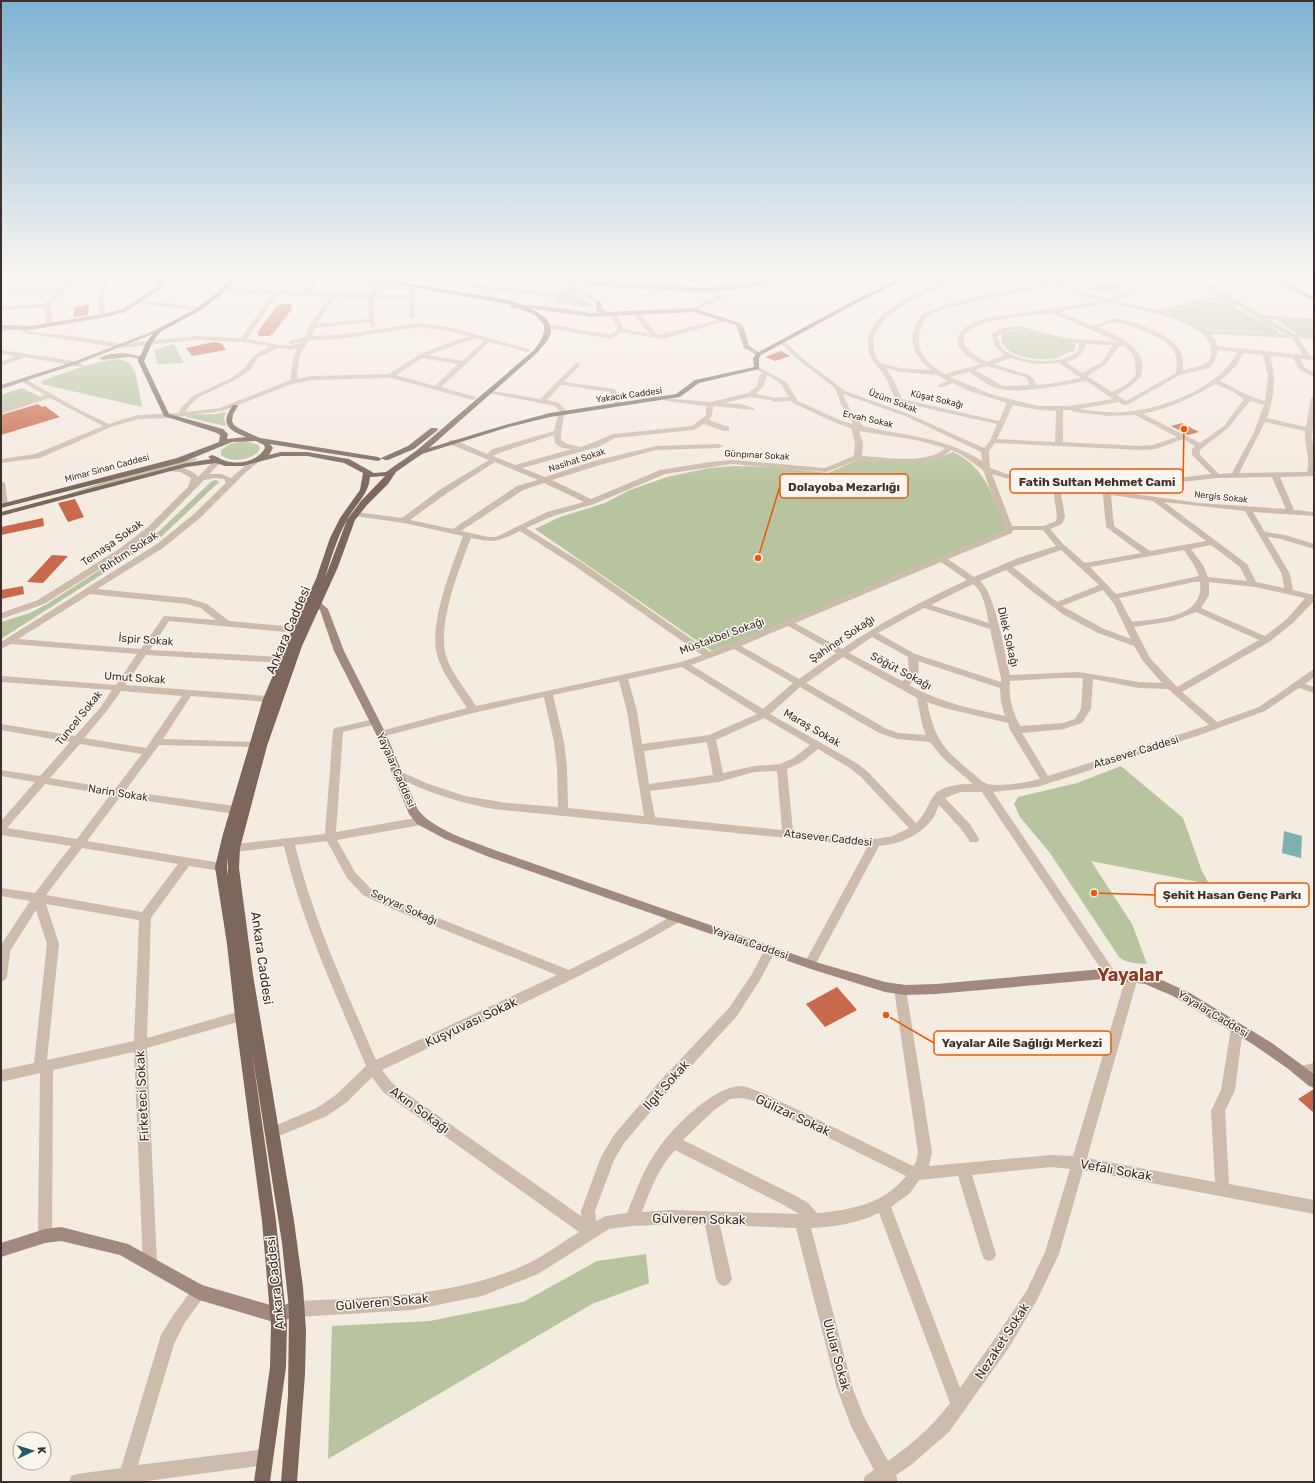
<svg xmlns="http://www.w3.org/2000/svg" width="1315" height="1483" font-family="Rubik,sans-serif">
<rect width="100%" height="100%" fill="#f4ebe1"/>
<!-- green -->
<path fill="#b8c4a0" d="M1104,281L1121,286L1104,294L1087,288Z
M574,294L594,305L583,307L552,302L560,295Z
M1222,300H1226L1235,305V308L1268,324L1279,332L1275,333L1205,329L1166,312Z
M1276,319L1314,323V335L1297,334Z
M1031,330L1074,342L1076,344L1074,352C1069,351 1063,356 1057,358C1040,361 1012,359 1002,343V333L1012,331Z
M174,344L184,363L157,364L154,350Z
M118,359L130,363L136,375L142,407L41,384L42,381C66,373 92,361 118,359Z
M22,388L41,397L5,409H1V395Z
M226,412L224,418L226,426L186,417L188,415L215,414Z
M243,441L249,442L258,445L260,448C255,461 230,463 221,455V450L230,444Z
M953,452C987,468 993,498 1006,530L759,633L712,651L535,529L560,517L605,503L630,490L667,477L709,468L733,466L773,467L828,473L858,460L931,461Z
M196,458L197,460L65,495L107,481Z
M216,480L219,482L162,536L1,639V622L30,613L47,604L157,533L212,481Z
M1121,766L1183,818L1202,871L1209,884L1091,861L1132,924L1147,964C1138,963 1127,964 1119,957L1050,853L1020,817L1014,804L1018,797L1077,783Z
M646,1254L649,1283L592,1304L328,1459L332,1326L430,1321L523,1302L597,1261Z"/>
<!-- water -->
<path fill="#7fb0b2" d="M1284,831L1302,836L1301,858L1282,853Z"/>
<!-- building -->
<path fill="#c8694b" d="M89,304L88,315L74,317V308Z
M281,304H291L292,309L273,334L269,336H258L259,334L257,333L261,327L277,306Z
M213,342L221,343L226,350L192,356L186,348Z
M781,351L790,356L775,361L765,357Z
M38,404L42,407L45,406L60,417L1,435V415Z
M1182,423L1199,432L1188,435L1171,426Z
M75,499L84,517L68,522L58,503Z
M43,518L44,526L1,535V527Z
M52,555L68,556L43,583L27,582Z
M23,586L24,594L1,599V590Z
M837,987L857,1010L825,1027L806,1004Z
M1314,1089V1113L1298,1099Z"/>
<g fill="none" stroke-linecap="round" stroke-linejoin="round">
<!-- street -->
<path fill="#cdbbac" fill-rule="evenodd" d="M70,279H76L64,293L51,303L52,326L47,325L44,308L1,310V306L45,304L46,301L61,290H1V286H64Z
M105,279H111C101,292 102,301 107,316L104,318L101,316C97,301 96,292 105,279Z
M268,279H274L263,290L302,292L312,279H318L308,292L369,295L376,282L379,280L382,282L375,295H409L411,287L416,288L414,319L409,318V299H374L375,327H371L370,322L315,328L312,336L340,335L418,323L454,328L531,350L528,352L489,342L468,362L467,364L465,365L441,387L475,397L476,398L473,400L391,378L312,380L292,384L223,411L169,418L138,419L111,427L40,458L1,463V459L35,454L103,426L50,398L1,414V410L45,395L21,381V379H25L82,411L109,424L137,415L179,413L181,408L193,396L231,378L245,368L253,356L270,346L243,342L195,340L122,348L24,333L21,328L22,327H26L28,331L33,332L88,338L122,344L195,336L241,338L272,294L223,292L220,290L223,288L257,290ZM278,294L330,297L309,326L306,336L288,342L291,344L301,342C292,350 260,341 247,339ZM335,297L368,299L369,319L317,324ZM418,327L445,330L469,336L440,346L419,355L389,374L312,376L297,379C298,364 299,350 310,340L340,339ZM476,338L484,341L462,361L428,355ZM278,348L291,350L297,348L293,359L290,380L220,408L186,412V410L197,398L235,380L250,370L257,358ZM422,358L458,364L435,386L396,375Z
M455,279H461L462,282L552,293L572,289L558,280L563,279L601,302L596,303L577,292L552,297L461,286L457,284Z
M949,279H956C950,284 941,286 934,290C908,302 855,326 880,363L900,368L931,370C911,354 905,335 923,314L948,304L977,296L1055,282L1052,279H1058L1075,289L1108,299L1151,279H1158L1114,301L1158,310L1220,296L1192,279C1200,279 1203,283 1210,285C1216,287 1251,279 1263,279L1260,281L1215,288L1229,295L1262,315L1314,319V323L1267,318L1295,334L1314,335V339L1298,338L1310,356L1314,357V359L1312,360L1300,359L1305,368L1314,372V377L1300,370L1293,358L1270,356C1277,377 1274,397 1267,418L1306,427L1311,398L1314,396V418L1312,436L1314,454V476L1280,477L1294,510L1314,512V516L1253,512L1265,532L1285,535L1314,544V549L1281,539L1268,537L1290,574L1293,590L1314,595V601L1293,623L1269,642L1182,692L1217,722L1259,707L1314,669V677L1305,684L1314,687V693L1299,688L1265,711L1197,736L1037,787L993,792L1115,972L1117,975L1115,978L1111,980L1107,978L982,792H960L945,798L970,824L979,839L978,842H970L962,830L939,805C937,810 934,818 930,822C917,837 898,844 879,846L814,967L810,969L806,967L804,964L868,846L493,809C458,802 425,792 393,775L392,773L397,770L426,783L465,796L507,803L558,807L557,767L554,742L544,697L473,713L381,737L376,734L377,732L467,708C457,692 444,676 438,658C427,627 452,566 463,536L404,523L355,516L351,514L355,512L402,518L441,489L489,460L449,444V440H455L487,454L493,449L554,431L558,414L560,412L555,406L489,393L487,392V390L540,399L576,363H580V365L564,382L615,389L621,405L616,406L610,392L561,385L547,400L559,403L568,413L564,415L561,434V440L567,444L581,447L592,443L613,434L692,426L706,415V406L666,401L664,400V398L710,402L748,393L757,386L759,377L762,373L754,368L757,366L786,382L798,401L842,421L853,424L841,404L835,388L798,360L781,343V341L783,340L802,358L845,391L909,414L984,448L990,441L997,424L898,402C892,395 890,386 886,378C880,368 872,363 869,352C859,313 921,291 949,279ZM1059,285L1078,294L1101,301L987,318C952,327 946,348 981,364L945,374C926,363 914,351 921,328C924,321 926,316 933,313L977,300ZM1224,298L1286,334L1207,330L1190,321L1165,312ZM1108,303C1132,309 1228,321 1209,361L1200,366L1183,370C1183,363 1183,355 1179,349C1171,335 1130,318 1114,319C1107,320 1100,325 1093,325C1089,325 1065,314 1059,312ZM1052,313L1118,342L1065,338L1018,326L1000,329L992,334L994,345L1004,355L987,362C976,356 959,348 965,334C980,318 1030,316 1052,313ZM1109,323C1125,321 1166,337 1174,351C1177,357 1177,366 1176,373L1126,401L1117,395L1131,386L1141,376C1149,348 1119,336 1098,327ZM1010,330C1034,329 1056,341 1079,343V349C1077,351 1075,354 1072,355C1056,365 1011,363 1000,345C999,342 998,338 997,336ZM1210,334L1292,338L1303,355L1217,346L1215,339ZM1085,344L1113,345L1102,362L1082,373L1066,362L1077,358L1085,349ZM1119,346H1125L1134,356L1136,375L1127,384L1112,392L1087,376L1106,364ZM1218,350L1237,352C1220,388 1162,409 1125,412C1109,413 1094,411 1079,409L1119,402L1123,405H1127L1180,375L1209,368L1215,361ZM1243,353L1263,355L1268,376L1265,401C1249,397 1235,388 1220,381L1236,366ZM1010,358L1033,364L1059,363L1081,378L1049,384L1036,385L1034,379L1029,375L993,364ZM987,366L1025,377L1028,380L1029,385L1003,386L975,370ZM886,368L900,372L937,375L948,381L938,385V387H942L953,383L969,391L1007,403L999,421L902,399L893,379ZM969,372C977,377 987,385 996,388C1017,395 1063,385 1086,381L1113,399L1069,406H1038L993,395L950,377ZM767,375L781,384L789,397L772,398L771,397L756,394L763,387ZM1215,384L1232,391L1244,399L1224,426L1200,443L1143,414C1169,408 1193,398 1215,384ZM843,394L905,416L981,452L982,461C946,437 904,436 863,426L850,410ZM750,397L771,400L774,402L791,401L793,403L838,424L851,428L855,443L854,456L825,468L732,460L710,462L660,470L591,499L552,480L600,465L656,450L719,448L723,446L719,444L656,446L594,461L545,477L522,468L598,447L615,438L694,430L704,424L723,431H729V427L709,420L712,415L713,406L754,410V408L740,404L724,403ZM1250,401L1264,405L1254,432L1232,473L1219,474L1200,455V450L1228,428ZM1013,405L1038,410L1056,411L1055,442L997,439ZM1063,410H1071L1074,412L1108,416L1135,415L1177,437L1152,445L1141,446L1063,442ZM1265,422L1305,431C1304,445 1311,459 1307,472L1239,473ZM859,431L916,440L945,448C929,465 884,457 862,456L863,443ZM554,435L555,443L562,448L572,449L515,465L493,456L499,453ZM1183,439L1195,446L1192,449V455L1211,474L1127,484L1110,490L1040,481L1007,474L990,468L989,451L995,443L1141,450L1156,449ZM951,450L962,455L983,470L1005,530L710,652L581,562L526,528L553,516L594,504L665,474L732,464L826,472L858,460L897,462H927L941,458ZM495,462L538,480L517,486L453,529L410,520L447,493ZM992,474L1005,478L1053,487L1057,517L1056,521L1044,526H1012ZM1272,477L1286,509L1199,503L1120,492L1128,488L1217,478ZM544,483L584,502L547,512L496,537H488L461,531L523,490ZM1060,488L1103,494L1106,527L1141,553L1085,563L1063,544L1050,529L1062,524L1065,517ZM1111,495L1153,501L1206,541L1150,551L1114,526ZM1164,502L1245,511L1282,574L1284,588L1256,582L1247,564ZM1043,530L1056,546L1018,558L974,577L948,559L1012,533L1013,530ZM520,531L575,566L702,655L681,662L476,706C466,690 452,674 446,656C437,624 459,569 471,538C495,543 498,542 520,531ZM1211,545L1240,567L1247,581L1208,577L1203,565L1191,549ZM1061,550L1099,585L1057,602L1013,567ZM1184,550L1194,565L1199,576L1116,594L1090,567ZM941,562L967,580C924,600 881,622 842,649L795,623ZM1006,570L1033,592L1064,615L1098,633L1134,646L1143,661L1162,683L1139,682L1079,672L1010,675C1005,655 995,592 980,581ZM1194,582H1200C1205,618 1158,619 1132,622L1119,598ZM1209,582L1255,587L1305,598L1287,619L1265,636L1201,608L1209,595ZM973,584C984,592 986,610 989,623L931,605ZM1103,590L1114,604L1131,639L1104,629L1062,606ZM924,608L990,629L1001,678V682L915,654L878,633ZM1196,612L1259,640L1177,687L1150,658L1134,627L1173,621ZM788,626L836,653L799,679L741,646ZM872,637L908,657L909,673L907,678L902,681L849,653ZM734,649L793,683L763,709L691,665ZM843,657L917,698L922,724L926,735L898,733L887,729L806,683ZM918,661L1000,688L1001,702L1005,716C970,708 941,703 909,685C918,679 920,671 918,661ZM682,667L757,714L709,735L642,744L637,711L628,679ZM1058,678H1083L1081,709L1075,719L1063,723L1020,726C1013,712 1008,697 1010,681ZM1093,679L1139,688L1168,689L1209,725L1048,776L1022,733L1064,729L1082,723L1091,709ZM619,681L627,711L644,816L568,808L567,767L564,742L553,695ZM800,687L879,733L897,739L930,742L943,758L973,784C962,784 940,785 933,797C927,806 925,815 916,823L869,773L858,764L770,714ZM927,702L944,708L1008,723L1010,730L1040,779C1029,782 999,787 988,784C982,783 976,775 971,772C942,748 935,739 927,702ZM764,718L810,745L794,758L780,764L754,766L723,773L716,740ZM707,742L713,775L649,784L644,751ZM818,749L850,768L861,777L909,828L893,836L875,839L793,831L787,769L802,762ZM777,771L782,830L655,817L650,791L719,782L754,772Z
M713,289H717L722,294V298L695,311H691V309L717,296L712,290Z
M138,300L199,307L202,309L199,311L136,303V301Z
M633,311H637L658,335L727,318L730,320L663,339L622,332L611,339L548,328L545,326L548,324L610,335L618,329L611,314L614,312L617,314L623,329L650,334L633,313Z
M14,326L16,327V329L1,332V328Z
M1,350L75,361L84,365L81,367L25,357L1,366V362L16,356L1,354Z
M254,458H257L261,460L245,473L200,518L163,548L97,589L188,598L207,604L229,621L296,627L300,630L296,633L169,621L150,650L283,657L288,660L283,663L146,655L125,685L268,696L273,699L268,702L191,696L163,739L254,742L258,743L259,745L258,747L159,745L125,791L235,806L239,807L240,810L239,813L235,814L120,797L87,841L221,863L225,864L227,867L225,870L221,871L189,866L151,918L147,1038L241,1011L245,1012L247,1016L245,1020L241,1021L147,1048L157,1264L155,1269L150,1271L145,1269L143,1264L134,1052L53,1070L52,1236L50,1241L45,1243L40,1241L38,1236L40,1073L1,1082V1070L34,1063L47,944L36,910L10,951L7,977L5,980L1,982V945L30,901L1,896V888L35,893L71,846L1,835V821L35,782L1,776V770L40,776L70,742L1,730V724L75,736L100,708L112,690L1,682V676L116,685L137,654L11,644L1,649V642L157,544L194,514L226,483L224,479L214,478L204,480L154,531L125,553L44,604L1,619V613L38,600L119,549L148,527L188,487L191,478L180,472L168,471V467C178,466 193,469 198,477L214,460H217L221,462L209,474H221L231,478ZM90,594L187,604L201,608L216,620L164,616L141,649L18,639ZM121,691L182,696L146,748L84,738L106,712ZM80,744L142,754L115,789L50,778ZM45,784L110,795L77,839L7,828ZM82,848L178,864L142,912L46,895ZM46,904L139,920L134,1041L47,1060L59,944Z
M1,481L5,483L8,505L4,507L1,506Z
M374,719L379,722L377,724L343,732L336,832L421,817L425,818L426,821L425,824L421,825L337,840L355,872L371,889L398,902L569,970L637,936L673,915L677,914L681,915L683,918L681,921C585,977 482,1022 382,1070L393,1084L581,1216V1211L601,1157L614,1135L660,1081L729,1008L752,974L766,947L770,945L774,947L776,950L760,980L737,1016L670,1089L624,1143L614,1160L595,1211L596,1221L606,1216L627,1213C636,1191 644,1168 658,1149C673,1127 715,1085 742,1086C749,1087 757,1091 763,1093L913,1166L916,1162L918,1152L894,989L896,985L900,984L904,985L906,989L932,1152L929,1166L1051,1155L1073,1156L1126,977L1128,974L1132,972L1136,974L1138,977L1087,1158L1215,1182L1211,1111L1221,1090L1231,1028L1233,1024L1237,1023L1241,1024L1243,1028L1235,1090L1225,1111L1229,1184L1314,1200V1214L1083,1170L1059,1254L1037,1300L1010,1346L949,1432L911,1465L896,1475L898,1482H863L865,1476L874,1470L852,1428L837,1389L796,1228L720,1225L732,1279L729,1284L724,1286L719,1284L716,1279L705,1225L671,1224L632,1226L609,1229L538,1274L482,1296L412,1310L297,1317L292,1314L289,1309L292,1304L297,1301C374,1297 456,1297 527,1264C545,1256 562,1242 579,1232L383,1092L372,1077L347,1102L327,1116L272,1139L267,1137L265,1133L267,1129L317,1108L337,1094L366,1066C336,994 302,923 284,846L235,852L231,851L230,848L231,845L235,844L325,834L333,730L335,728ZM327,841L347,878L363,895L390,908L557,975L376,1060C346,990 313,920 295,845ZM743,1098L754,1101L906,1176C884,1204 851,1210 817,1213L808,1203L794,1195L683,1140L713,1111L730,1099ZM675,1150L784,1205L799,1214L671,1210L642,1212C650,1190 659,1167 675,1150ZM1051,1167L1070,1169L1045,1252L1027,1290L998,1334L960,1388L891,1207L910,1193L919,1180L958,1176L982,1254L984,1259L989,1261L994,1259L996,1254L972,1175ZM879,1213L950,1403C933,1426 911,1445 888,1461L864,1417L853,1389L811,1228C834,1227 858,1223 879,1213Z
M1314,1063V1075L1301,1077L1296,1075L1294,1071L1296,1067Z
M199,1284L204,1287L207,1292L184,1324L174,1344L138,1465L265,1449L271,1451L273,1457L271,1463L265,1465L140,1482H69L71,1476L77,1474L121,1468L161,1335L174,1314L194,1287Z"/>
<!-- secondary -->
<path fill="#a18a7d" fill-rule="evenodd" d="M158,279H164L162,288L125,312L111,316L31,330L1,329V325L31,326L108,313L121,310L156,288Z
M552,279L704,288L739,285L779,279H791L739,289L704,292L600,286L555,281Z
M1273,279H1280L1314,297V301Z
M598,300L601,302L603,310L608,312L693,308L740,323L744,328L749,346L762,354L757,355L744,348L736,325L693,312L591,317L528,308L513,309L510,307C521,300 576,311 591,313H599L597,311L595,302Z
M156,330L161,331L77,364L1,389V385L73,362Z
M111,354L124,353L140,356L144,361L141,363L136,358L129,357L102,360L99,358Z
M309,600L320,602L328,609L344,651L386,734L418,810C435,831 472,841 497,851L819,963L885,982L905,985L936,984L1103,969L1145,974L1164,981L1190,993L1272,1043L1314,1074V1088L1309,1086L1287,1068L1251,1043L1173,996L1145,984L1103,979L936,994L905,995L885,992L814,970L489,857L445,839L417,824L409,814L376,734L334,651L320,610L315,606L306,605L305,603L306,601Z
M61,1227L128,1244L202,1285L277,1307L297,1301L302,1304L305,1309L302,1314L277,1323L199,1300L120,1255L61,1241L45,1243L1,1257V1243L45,1229Z"/>
<!-- primary -->
<path fill="#7d675c" fill-rule="evenodd" d="M231,279H237L222,294L201,310L160,332L152,343L144,361L169,414L223,429L228,434L227,439L246,437C227,430 220,423 233,405H237L238,406L233,414L232,421L234,425L240,429L260,438L378,457L382,459L378,461L270,444L273,448L269,455L281,452H307L349,459L374,473L386,472L416,451L533,351C540,342 545,336 544,325L535,315L508,304L383,282L381,285L357,281L354,279H383L509,300L531,308L546,318L550,325L551,333L547,341L537,353L429,448L505,425L550,413L676,394L695,380L754,367L753,358L757,353L864,295L900,279H907L868,297L761,355L759,358V369L699,383L680,397L550,417L509,427L422,454L396,472L388,484L367,505L355,520L338,567L302,646L267,746L240,848L239,868L253,975L294,1221L303,1287L306,1331L305,1374L297,1482H281L288,1396L289,1309L282,1243L252,1052L276,1221L287,1325L286,1367L270,1482H254L270,1367L271,1325L262,1221L235,1016L227,944L215,867L223,834L263,699L292,630L316,579L330,538L340,518L360,490L363,473L344,463L307,456H281L243,466H225L216,463L186,467L1,516V512L186,463L211,459L208,457L212,455C217,456 221,460 226,461C240,465 258,461 265,448L264,445L256,441L232,442L183,462L1,508V504L177,458L219,442L220,435L217,433L164,416L138,361L146,343L156,330L197,308L218,292ZM385,476L361,501L347,520L325,578C331,558 337,538 347,520C355,505 369,494 370,477ZM228,858V876L227,867Z
M431,428H437L438,430L414,449L388,460H385L381,458L408,446Z"/>
</g>
<!-- sky -->
<linearGradient id="sky" x2="0" y2="1"><stop stop-color="#7eb2d2"/><stop offset="0.57" stop-color="#faf6f2"/><stop offset="1" stop-color="#faf6f2" stop-opacity="0"/></linearGradient>
<rect width="1315" height="486" fill="url(#sky)"/>
<g text-anchor="middle" dominant-baseline="central" stroke-width="3" stroke-linejoin="round" paint-order="stroke">
<!-- far-street labels -->
<g font-size="9" fill="#3b302b" stroke="#fbf5ee">
<text transform="translate(629 395) rotate(-8)">Yakacık Caddesi</text>
<text transform="translate(937 399) rotate(13)">Küşat Sokağı</text>
<text transform="translate(893 401) rotate(21)">Üzüm Sokak</text>
<text transform="translate(868 419) rotate(13)">Ervah Sokak</text>
<text transform="translate(757 455) rotate(3)">Günpınar Sokak</text>
<text transform="translate(577 460) rotate(-18)">Nasihat Sokak</text>
<text transform="translate(107 468) rotate(-15)">Mimar Sinan Caddesi</text>
<text transform="translate(1221 497) rotate(6)">Nergis Sokak</text>
</g>
<!-- street labels -->
<g font-size="11" fill="#3b302b" stroke="#fbf5ee">
<text transform="translate(112 543) rotate(-35)">Temaşa Sokak</text>
<text transform="translate(129 552) rotate(-33)">Rıhtım Sokak</text>
<text transform="translate(722 636) rotate(-20)">Müstakbel Sokağı</text>
<text transform="translate(1008 637) rotate(77)">Dilek Sokağı</text>
<text transform="translate(842 639) rotate(-34)">Şahiner Sokağı</text>
<text transform="translate(146 640) rotate(4)">İspir Sokak</text>
<text transform="translate(901 671) rotate(28)">Söğüt Sokağı</text>
<text transform="translate(135 678) rotate(4)">Umut Sokak</text>
<text transform="translate(79 718) rotate(-51)">Tuncel Sokak</text>
<text transform="translate(812 728) rotate(30)">Maraş Sokak</text>
<text transform="translate(1136 752) rotate(-17)">Atasever Caddesi</text>
<text transform="translate(396 770) rotate(66)">Yayalar Caddesi</text>
<text transform="translate(118 793) rotate(9)">Narin Sokak</text>
<text transform="translate(828 838) rotate(6)">Atasever Caddesi</text>
<text transform="translate(404 907) rotate(24)">Seyyar Sokağı</text>
<text transform="translate(750 943) rotate(19)">Yayalar Caddesi</text>
<text transform="translate(1213 1014) rotate(31)">Yayalar Caddesi</text>
</g>
<!-- near-street labels -->
<g font-size="13" fill="#3b302b" stroke="#fbf5ee">
<text transform="translate(288 630) rotate(-67)">Ankara Caddesi</text>
<text transform="translate(262 958) rotate(82)">Ankara Caddesi</text>
<text transform="translate(471 1022) rotate(-25)">Kuşyuvası Sokak</text>
<text transform="translate(666 1085) rotate(-48)">Ilgıt Sokak</text>
<text transform="translate(142 1096) rotate(-93)">Firketeci Sokak</text>
<text transform="translate(420 1110) rotate(36)">Akın Sokağı</text>
<text transform="translate(793 1115) rotate(25)">Gülizar Sokak</text>
<text transform="translate(1116 1170) rotate(10)">Vefalı Sokak</text>
<text transform="translate(699 1219) rotate(1)">Gülveren Sokak</text>
<text transform="translate(275 1283) rotate(-96)">Ankara Caddesi</text>
<text transform="translate(382 1302) rotate(-5)">Gülveren Sokak</text>
<text transform="translate(1002 1341) rotate(-57)">Nezaket Sokak</text>
<text transform="translate(837 1355) rotate(75)">Ulular Sokak</text>
</g>
<!-- near-district labels -->
<g font-size="18" font-weight="bold" fill="#8c3b22" stroke="#fbf5ee">
<text x="1130" y="975">Yayalar</text>
</g>
</g>
<!-- callouts -->
<path fill="none" stroke="#e8590c" stroke-width="1.5" d="M1184 429L1183 481M758 558L780 486M1094 893L1155 895M886 1015L934 1043"/>
<g fill="#e8590c" stroke="#fbf5ee" stroke-width="1.5">
<circle cx="1184" cy="429" r="4"/>
<circle cx="758" cy="558" r="4"/>
<circle cx="1094" cy="893" r="4"/>
<circle cx="886" cy="1015" r="4"/>
</g>
<g fill="#fbf5ee" stroke="#e8590c" stroke-width="1.5">
<rect x="1010" y="469" width="173" height="24" rx="4"/>
<rect x="780" y="474" width="128" height="24" rx="4"/>
<rect x="1155" y="883" width="154" height="24" rx="4"/>
<rect x="934" y="1031" width="177" height="24" rx="4"/>
</g>
<g font-size="12" text-anchor="middle" font-weight="bold" fill="#3b302b">
<text x="1097" y="486">Fatih Sultan Mehmet Cami</text>
<text x="844" y="491">Dolayoba Mezarlığı</text>
<text x="1232" y="899">Şehit Hasan Genç Parkı</text>
<text x="1022" y="1047">Yayalar Aile Sağlığı Merkezi</text>
</g>
<!-- border -->
<rect width="1315" height="1483" fill="none" stroke="#3b302b" stroke-width="4"/>
<!-- north arrow -->
<g transform="translate(32 1451) rotate(86)"><circle r="19" fill="#fbf5ee" stroke="#aea6a0"/>
<path d="M0-3L7 15L0 10L-7 15Z" fill="#1f5a5e"/>
<text y="-6" font-size="11" font-weight="bold" text-anchor="middle" fill="#3b302b">K</text>
</g>
</svg>
